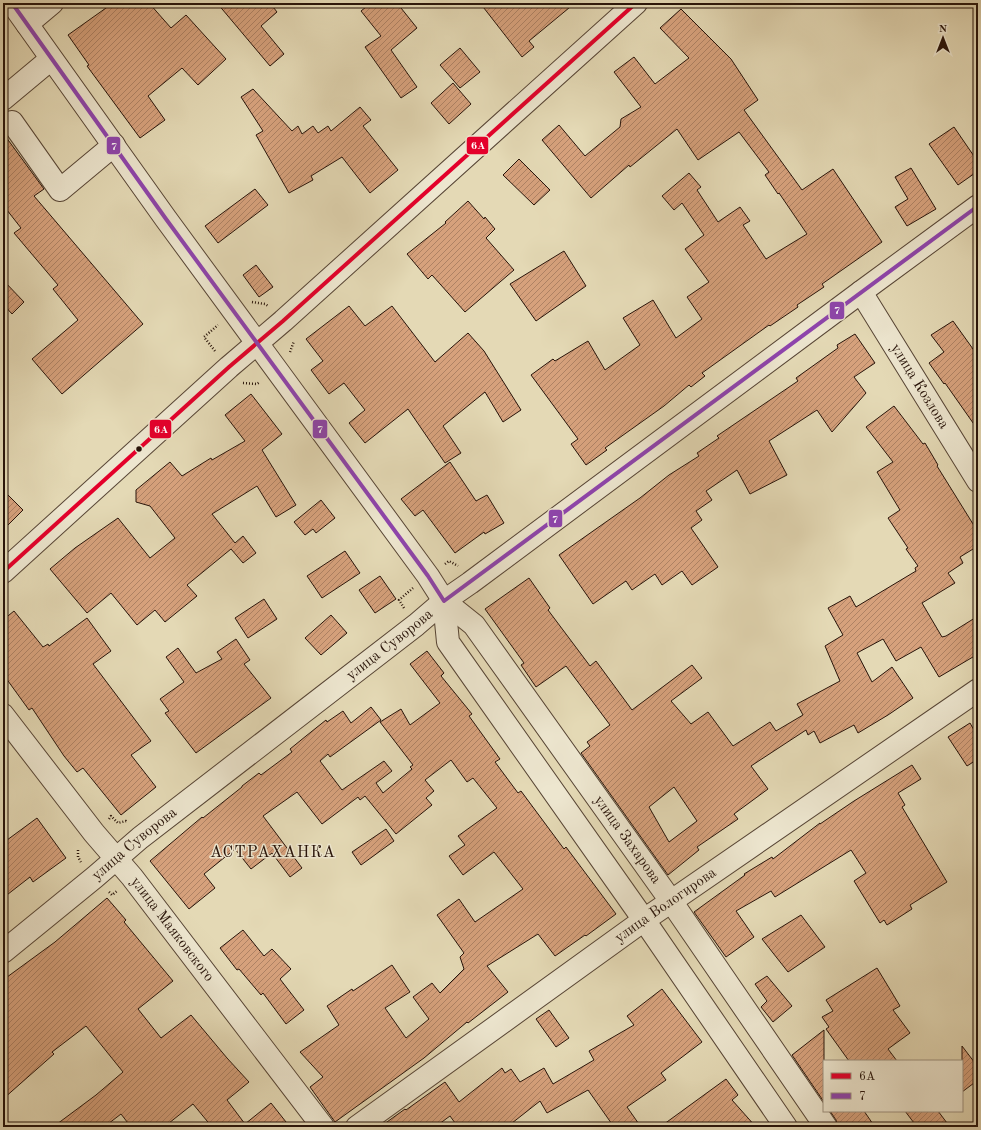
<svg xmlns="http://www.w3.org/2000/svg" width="981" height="1130" font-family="'Old Standard TT',serif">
<defs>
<pattern id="building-hatch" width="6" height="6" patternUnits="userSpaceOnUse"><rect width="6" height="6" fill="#d6a17c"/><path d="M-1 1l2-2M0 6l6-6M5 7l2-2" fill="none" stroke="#ae8264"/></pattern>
</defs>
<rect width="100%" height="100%" fill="#e4d9b5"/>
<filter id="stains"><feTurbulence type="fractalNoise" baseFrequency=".005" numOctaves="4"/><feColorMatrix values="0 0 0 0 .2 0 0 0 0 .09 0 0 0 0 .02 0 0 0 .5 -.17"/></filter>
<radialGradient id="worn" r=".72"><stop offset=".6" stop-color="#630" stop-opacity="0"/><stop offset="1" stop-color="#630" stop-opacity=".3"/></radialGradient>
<!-- building -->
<path fill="url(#building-hatch)" stroke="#28140a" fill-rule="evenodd" d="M113,3H149L171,28L186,15L226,59L198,85L182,68L148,96L165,120L140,138L87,66L89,65L68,35Z
M217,3H270L277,12L261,26L284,54L270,66Z
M371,3H397L417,28L391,50L417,87L401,98L365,47L381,36L361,11Z
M480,3H575L529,41L534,47L522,57Z
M681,9L731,59L758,100L744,110L802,190L833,169L882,242L822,284L824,287L797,305L798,307L770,326L769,325L702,373L705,376L691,387L689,385L664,406L605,448L607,450L586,465L571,444L578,439L531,375L553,359L555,361L588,341L605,370L640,345L623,318L653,300L676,338L702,319L687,297L709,282L685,249L704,235L682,203L674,210L662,196L689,173L701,187L697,190L718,222L740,207L750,221L743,225L766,259L807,234L779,193L778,194L765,175L769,172L739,132L698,160L677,129L630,167L629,165L591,198L542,140L559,125L585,156L620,127L621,119L641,107L614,72L634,57L655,84L689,58L660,28Z
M460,48L480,72L460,88L440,65Z
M453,83L471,104L449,124L431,103Z
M253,89L292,131L298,126L302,134L313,126L318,133L328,126L331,131L360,107L371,120L363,126L398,170L370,193L342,157L311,176L313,180L289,193L256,135L263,131L241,97Z
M954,127L978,162V171L958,185L929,144Z
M3,133L44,189L34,196L143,324L62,394L32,359L78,320L53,289L58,285L14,233L21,228L3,205Z
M519,159L550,190L534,205L503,175Z
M911,168L936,209L907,226L895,207L908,199L895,177Z
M255,189L268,205L218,243L205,226Z
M468,201L484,219L485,217L495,229L486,238L514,270L465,312L432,275L428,279L407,254L446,223L445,222Z
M564,251L586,286L536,321L510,284Z
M256,265L273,287L259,297L243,275Z
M3,280L24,302L12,314L3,304Z
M349,306L365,326L392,306L435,362L468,333L484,351L521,410L503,422L485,392L443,426L461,453L445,463L408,409L365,443L349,423L365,410L344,383L329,394L311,370L323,361L306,339Z
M953,321L978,356V430L945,383L944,384L929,363L944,352L931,335Z
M855,334L875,363L854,377L866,393L832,432L817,410L769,441L787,475L750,494L737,470L706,491L712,500L696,511L702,520L691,528L718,567L692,585L682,571L662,585L655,574L632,590L626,581L593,604L559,555L640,498L669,475L699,456L697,453L719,438L717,436L798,381L796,378L838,348L837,345Z
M251,394L282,434L262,450L296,505L276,517L257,486L212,514L235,543L243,536L256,553L243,563L231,549L187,585L197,596L165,622L155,610L137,625L111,593L87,613L50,569L75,548L118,518L150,558L175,538L150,506L136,502V490L170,462L182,476L211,458L212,460L245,441L225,415Z
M894,406L923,444L925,443L938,465L937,466L978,532V546L960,557L963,563L948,573L955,583L922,603L942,637L946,636L978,616V654L939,677L921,647L896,661L883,639L857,653L872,682L892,667L913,698L888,715L858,733L854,725L820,743L814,731L808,735L806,730L751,766L768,789L734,814L738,819L697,847L699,850L668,875L581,753L590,746L587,742L610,725L566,666L536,687L521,665L524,663L485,609L529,578L550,608L548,610L590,666L596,661L632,710L692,665L702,678L671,701L691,724L708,712L733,746L770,722L776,731L803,715L797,704L840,681L825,646L843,635L828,608L850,596L856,607L916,571L915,568L918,566L906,549L908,548L888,518L900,510L877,472L893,462L866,427ZM674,787L697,821L669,842L649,807Z
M450,462L476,501L487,495L504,523L485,534L484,532L455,553L423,510L415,516L401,499Z
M3,490L23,510L3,530Z
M321,500L335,518L316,533L313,529L305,535L294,522Z
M345,551L360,573L322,598L307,576Z
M380,576L396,599L375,613L359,590Z
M264,599L277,619L248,638L235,618Z
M14,611L43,647L48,644L49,646L87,618L111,651L93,664L151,741L131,755L156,787L121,815L83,768L77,772L64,756L32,708L29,710L3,674V620Z
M331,615L347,633L321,655L305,638Z
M236,639L250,660L244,664L271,698L196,753L165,713L169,711L160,699L184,682L166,657L178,648L196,673L222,659L217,652Z
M427,651L444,673L441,676L472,714L469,716L500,759L495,762L518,793L521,791L564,849L566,847L616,914L586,936L585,935L555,956L538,934L487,966L508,992L468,1023L467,1022L424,1058L335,1122L310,1087L323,1077L300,1052L339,1025L327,1006L352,989L353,991L392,965L410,992L385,1008L406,1038L429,1019L413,997L432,983L440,993L464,969L460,957L464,953L437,915L459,899L475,922L523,889L494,852L463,875L449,856L465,845L458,836L497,808L473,778L467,782L451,760L425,780L434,791L426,798L432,805L396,834L365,796L360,800L358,797L322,824L297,792L263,816L302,868L290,877L272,853L251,869L235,849L204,874L215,888L189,909L150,861L202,817L203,818L242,787V786L259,773L261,775L292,752L290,749L306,736L326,720L327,722L343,711L351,723L371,707L381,720L330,757L328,754L320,761L342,790L384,761L392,771L376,783L383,793L412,769L410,767L413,765L380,722L401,709L410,725L440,703L410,664Z
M970,723L978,737V759L967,766L948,737Z
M912,765L921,779L898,793L905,805L902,807L947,882L910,905L912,909L887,925L884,920L880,923L854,881L866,873L851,850L775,897L771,891L736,911L754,937L726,957L694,912L745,875L744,874L772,857L773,859L820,823V824L854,801Z
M37,818L66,858L33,882L30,877L3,898V843Z
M386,829L394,841L361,865L352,852Z
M107,898L126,920L124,922L173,981L138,1009L161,1038L191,1015L227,1058L249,1082L227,1100L245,1124L271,1103L290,1127H212L193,1104L164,1127H131L121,1114L104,1127H53L96,1095L123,1072L86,1026L52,1052L54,1054L3,1099V980L55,942Z
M801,915L825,947L788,972L762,939Z
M243,930L264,956L272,949L291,969L280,979L304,1010L286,1024L263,993L261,995L239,969L237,970L220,948Z
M877,968L900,1006L893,1010L910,1033L888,1049L897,1061H849L826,1029L829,1027L822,1017L833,1011L826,1000Z
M767,976L792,1006L773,1022L761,1007L767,1001L755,984Z
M662,989L702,1042L661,1073L666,1080L627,1107L641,1127H614L588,1090L547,1113L540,1101L507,1127H458L450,1116L435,1127H380L405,1109L406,1110L445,1082L459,1102L502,1068L505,1073L511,1069L520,1082L544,1068L553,1084L594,1060L589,1051L634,1025L627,1016Z
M549,1010L569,1038L556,1047L536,1019Z
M824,1030V1102L792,1055Z
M962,1046L978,1067V1080L962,1092Z
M726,1079L738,1095L732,1100L756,1127H660Z
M830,1111H864L875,1127H838L836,1120Z
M905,1111H938L950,1127H917Z"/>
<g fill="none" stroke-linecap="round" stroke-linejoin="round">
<defs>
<g id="minor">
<path id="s1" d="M12,3L166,219L428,576L444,601L474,625L671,901L826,1127"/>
<path d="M27,24L52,3"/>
<path d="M3,99L51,59"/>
<path d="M12,122L60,190L114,145"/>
<path id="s2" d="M861,292L978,481"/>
<path d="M3,572L229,367L283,321L636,3"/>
<path d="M444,601L448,642L644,920L786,1127"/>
<path id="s3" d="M3,715L94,833L132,877L323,1127"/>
<path id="s4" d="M3,952L95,877L140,838L416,625L444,601L470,583L861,292L978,206"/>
<path id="s5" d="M357,1127L644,920L978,690"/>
</g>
</defs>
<!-- minor casing -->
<use href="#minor" stroke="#574535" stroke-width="24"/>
<!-- path -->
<path stroke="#28140a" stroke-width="2.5" stroke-dasharray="1 2" stroke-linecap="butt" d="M252,302L265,304L268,306
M215,351L204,337L218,325
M290,352L294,341
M243,383L257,384L260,382
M445,564L449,561L458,566
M404,608L399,600L413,588
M109,819L111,816L118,823L126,821L127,822
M78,850V857L81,862
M109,892L112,895L117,891"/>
<!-- minor -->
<use href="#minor" stroke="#ede6cf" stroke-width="22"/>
<defs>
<path id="bus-1" d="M3,572L229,367L283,321L636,3"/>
<path id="bus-2" d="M12,3L166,219L428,576L444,601L978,206"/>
</defs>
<!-- bus-1 casing -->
<use href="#bus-1" stroke="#ede6cf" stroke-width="7"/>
<!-- bus-2 casing -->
<use href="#bus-2" stroke="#ede6cf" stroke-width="7"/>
<!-- bus-1 -->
<use href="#bus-1" stroke="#e4002b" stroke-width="4"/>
<!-- bus-2 -->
<use href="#bus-2" stroke="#8e44ad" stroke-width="4"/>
</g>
<!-- markers -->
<circle fill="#28140a" stroke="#ede6cf" stroke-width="1.5" cx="139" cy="449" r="3.5"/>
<g text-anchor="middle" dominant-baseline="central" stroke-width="3" stroke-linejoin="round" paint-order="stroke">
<!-- street labels -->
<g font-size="15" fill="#28140a" stroke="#ede6cf">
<text stroke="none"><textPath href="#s2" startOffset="111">улица Козлова</textPath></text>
<text stroke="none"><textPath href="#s4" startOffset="494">улица Суворова</textPath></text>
<text stroke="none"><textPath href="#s1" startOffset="1040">улица Захарова</textPath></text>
<text stroke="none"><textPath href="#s4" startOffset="170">улица Суворова</textPath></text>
<text stroke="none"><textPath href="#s5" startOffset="380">улица Вологирова</textPath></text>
<text stroke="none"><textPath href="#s3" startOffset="273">улица Маяковского</textPath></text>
</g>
<!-- neighbourhood labels -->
<g font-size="16" letter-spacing="1" fill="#28140a" stroke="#ede6cf">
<text x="273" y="853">АСТРАХАНКА</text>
</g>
</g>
<g stroke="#ede6cf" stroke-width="1.5">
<rect x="466" y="136" width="23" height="19" rx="4" fill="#e4002b"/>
<rect x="106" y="136" width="15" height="19" rx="4" fill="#8e44ad"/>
<rect x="829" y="301" width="16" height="19" rx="4" fill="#8e44ad"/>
<rect x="312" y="419" width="16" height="20" rx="4" fill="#8e44ad"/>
<rect x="149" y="419" width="23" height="20" rx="4" fill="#e4002b"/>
<rect x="548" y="509" width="15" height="19" rx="4" fill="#8e44ad"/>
</g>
<g font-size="11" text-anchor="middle" font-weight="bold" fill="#fff">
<text x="478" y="149">6А</text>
<text x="114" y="150">7</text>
<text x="837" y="314">7</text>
<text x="320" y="433">7</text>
<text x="161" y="433">6А</text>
<text x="555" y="523">7</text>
</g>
<!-- margin -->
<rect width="981" height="1130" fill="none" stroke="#e4d9b5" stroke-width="16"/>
<rect x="4" y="4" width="973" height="1122" fill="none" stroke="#28140a" stroke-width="2"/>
<rect x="8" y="8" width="965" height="1114" fill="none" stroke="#28140a"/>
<!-- legend -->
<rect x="823" y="1060" width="140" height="52" fill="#ede6cf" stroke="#9e9280"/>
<rect x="831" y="1073" width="20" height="6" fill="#e4002b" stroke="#9e9280"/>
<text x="859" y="1080" font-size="12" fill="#28140a">6А</text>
<rect x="831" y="1093" width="20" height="6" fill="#8e44ad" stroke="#9e9280"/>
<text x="859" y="1100" font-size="12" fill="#28140a">7</text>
<!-- north arrow -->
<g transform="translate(943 38)" stroke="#ede6cf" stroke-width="3" paint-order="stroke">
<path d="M0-3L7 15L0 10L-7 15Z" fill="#28140a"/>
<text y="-6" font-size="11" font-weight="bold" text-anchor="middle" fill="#28140a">N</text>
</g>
<rect width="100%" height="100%" filter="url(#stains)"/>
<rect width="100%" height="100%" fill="url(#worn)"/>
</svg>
